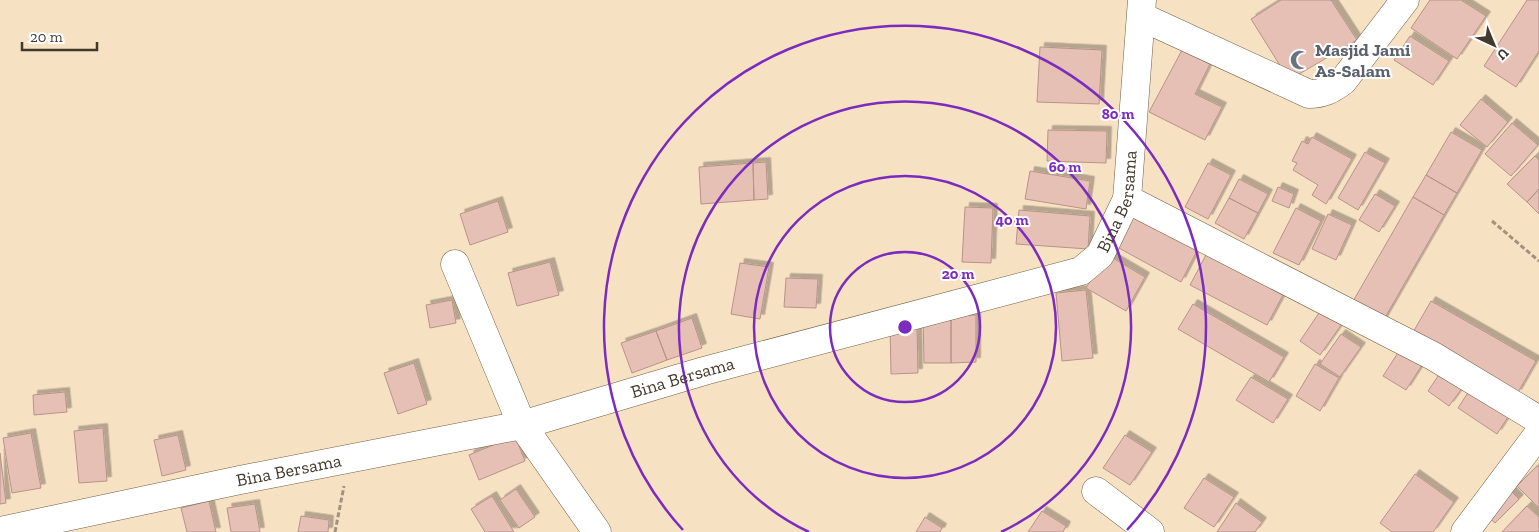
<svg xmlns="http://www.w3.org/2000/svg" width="1539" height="532" font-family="'Zilla Slab',serif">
<defs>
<filter id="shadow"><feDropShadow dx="4.5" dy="-4.5" stdDeviation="0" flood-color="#0004"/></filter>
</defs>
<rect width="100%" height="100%" fill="#f7e1c3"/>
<!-- building -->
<path fill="#e6c0b5" stroke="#b79388" filter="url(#shadow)" d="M1281,0H1331L1357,40L1289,80L1251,19Z
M1430,0H1461L1486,16L1457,59L1411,28Z
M1527,0H1539V51L1516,87L1484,66Z
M1410,36L1449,61L1433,85L1394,60Z
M1040,47L1102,50L1099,104L1037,102Z
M1182,50L1210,64L1195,94L1222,107L1205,140L1149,112Z
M1481,99L1508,122L1487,147L1460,125Z
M1512,123L1538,145L1511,176L1485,154Z
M1048,130L1107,131L1106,163L1047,161Z
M1451,132L1482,150L1457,193L1426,175Z
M1312,137L1352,159L1326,204L1312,195L1318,185L1293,170L1297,163L1292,161L1302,141L1308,144Z
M1365,152L1385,163L1358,210L1338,198Z
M1535,156L1539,160V189L1527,202L1507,184Z
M766,162L768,199L754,200L753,163Z
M753,163L754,200L701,204L699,167Z
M1208,163L1231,175L1208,219L1185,207Z
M1030,171L1090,181L1086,209L1025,199Z
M1426,175L1457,193L1444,215L1413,197Z
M1239,179L1268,194L1258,213L1229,198Z
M1278,187L1294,194L1289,208L1272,201Z
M1539,189V214L1527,202Z
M1375,194L1395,206L1379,232L1359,220Z
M1413,197L1444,215L1383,321L1352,303Z
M1229,198L1258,213L1244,239L1215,223Z
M498,201L508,232L470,245L460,214Z
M965,207L993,208L991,263L962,262Z
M1296,208L1321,221L1299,265L1273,253Z
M1019,210L1090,216L1088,249L1016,244Z
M1135,214L1198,249L1181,282L1117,247Z
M1328,214L1352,225L1336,260L1312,249Z
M1106,254L1145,277L1126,311L1086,288Z
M1206,255L1283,295L1267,325L1190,285Z
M550,262L559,295L517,306L508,273Z
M740,263L769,267L760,319L731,314Z
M786,278L818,279L816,308L784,307Z
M1086,290L1093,358L1062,361L1056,293Z
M452,300L456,323L430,328L426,305Z
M1431,301L1536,361L1517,394L1412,334Z
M1193,304L1284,357L1269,382L1178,329Z
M1323,307L1344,321L1320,355L1300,341Z
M976,315V362L951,363V316Z
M923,316H951V363H924Z
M692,318L702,348L667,360L656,331Z
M917,325L918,373L891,374L890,326Z
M656,331L667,360L632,373L621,343Z
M1341,334L1361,347L1340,377L1320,364Z
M1401,348L1424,362L1406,390L1383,376Z
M414,363L427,404L398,414L384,373Z
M1315,364L1339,378L1320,411L1296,396Z
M1444,367L1466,383L1449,406L1428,391Z
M1251,377L1288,399L1273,423L1236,400Z
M1471,388L1510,414L1497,434L1458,408Z
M65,392L67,412L34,415L33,395Z
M103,428L107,481L79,483L74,431Z
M31,433L41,488L12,493L3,438Z
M178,435L186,470L162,476L154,440Z
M1125,435L1152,452L1130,485L1103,468Z
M515,436L525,461L479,480L469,455Z
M0,453L6,503L0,504Z
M1537,466L1539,467V508L1517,486Z
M1415,474L1454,502L1433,532H1392L1380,523Z
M1204,478L1234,497L1214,527L1184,508Z
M1508,488L1519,499L1495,523L1483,512Z
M516,489L535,517L519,528L500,500Z
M492,496L514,532H485L471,509Z
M209,501L216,532H187L181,508Z
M1236,503L1262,522L1255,532H1217Z
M255,504L260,532H231L227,508Z
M1527,506L1539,517V532H1502Z
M1042,511L1066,526L1063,532H1028Z
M301,516L329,520L328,532H298Z
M925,517L942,528L940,532H916Z"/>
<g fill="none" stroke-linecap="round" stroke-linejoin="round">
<defs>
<g id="minor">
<path d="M1142,17L1309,94C1323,94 1331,90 1343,81L1405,0"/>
<path d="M1127,199L1433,356L1539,420"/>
<path d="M455,264L522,425L597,532"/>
<path d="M1096,491L1150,532"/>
<path id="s1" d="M0,531L240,480L522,425L704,371L1081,271L1100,255L1127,199L1142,0"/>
<path d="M1465,532L1539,433"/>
</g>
</defs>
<!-- minor casing -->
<use href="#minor" stroke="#725f44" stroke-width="29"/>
<!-- path -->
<path stroke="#a2927c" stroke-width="3" stroke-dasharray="5 2.5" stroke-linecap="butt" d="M1492,221L1539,261
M335,532L344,486"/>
<!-- minor -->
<use href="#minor" stroke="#fff" stroke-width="28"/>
</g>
<!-- distance rings -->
<g fill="none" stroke="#7b2cbf" stroke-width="2.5">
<circle cx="905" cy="327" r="75"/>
<circle cx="905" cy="327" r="151"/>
<path d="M809 532A226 226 0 1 1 1001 532"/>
<path d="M683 530A301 301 0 1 1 1127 530"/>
</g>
<!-- icons -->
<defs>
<symbol id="mosque-bare" viewBox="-9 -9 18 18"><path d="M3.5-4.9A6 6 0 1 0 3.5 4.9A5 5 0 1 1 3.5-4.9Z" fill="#6b7280" stroke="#fff" stroke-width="2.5" paint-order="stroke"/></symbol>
</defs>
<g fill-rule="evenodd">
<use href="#mosque-bare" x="1286" y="46" width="28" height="28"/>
</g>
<g text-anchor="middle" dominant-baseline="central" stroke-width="4" stroke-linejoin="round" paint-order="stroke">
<!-- worship labels -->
<g font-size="18" font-weight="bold" fill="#5b616d" stroke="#fff" text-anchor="start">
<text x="1315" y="50">Masjid Jami<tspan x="1315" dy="21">As-Salam</tspan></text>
</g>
<!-- street labels -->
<g font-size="18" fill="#42392d" stroke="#fff">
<text stroke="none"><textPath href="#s1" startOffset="1195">Bina Bersama</textPath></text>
<text stroke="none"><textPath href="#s1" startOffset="700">Bina Bersama</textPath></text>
<text stroke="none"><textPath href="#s1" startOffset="295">Bina Bersama</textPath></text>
</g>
</g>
<circle cx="905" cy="327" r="8" fill="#7b2cbf" stroke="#fff" stroke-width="2.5"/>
<g font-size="15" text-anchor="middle" font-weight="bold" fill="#7b2cbf" stroke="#fff" stroke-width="4" stroke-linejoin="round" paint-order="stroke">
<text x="1118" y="119">80 m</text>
<text x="1065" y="172">60 m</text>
<text x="1012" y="225">40 m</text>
<text x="958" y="279">20 m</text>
</g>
<!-- north arrow -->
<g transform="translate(1494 45) rotate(136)" stroke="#ffffff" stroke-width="4" paint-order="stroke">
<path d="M0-4L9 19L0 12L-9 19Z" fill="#42392d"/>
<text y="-8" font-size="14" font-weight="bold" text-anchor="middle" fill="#42392d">U</text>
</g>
<!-- scale -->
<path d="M22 42v8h75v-8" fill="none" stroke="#42392d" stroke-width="2.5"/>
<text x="30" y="42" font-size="15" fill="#42392d" stroke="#ffffff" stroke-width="4" paint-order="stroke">20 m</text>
</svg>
